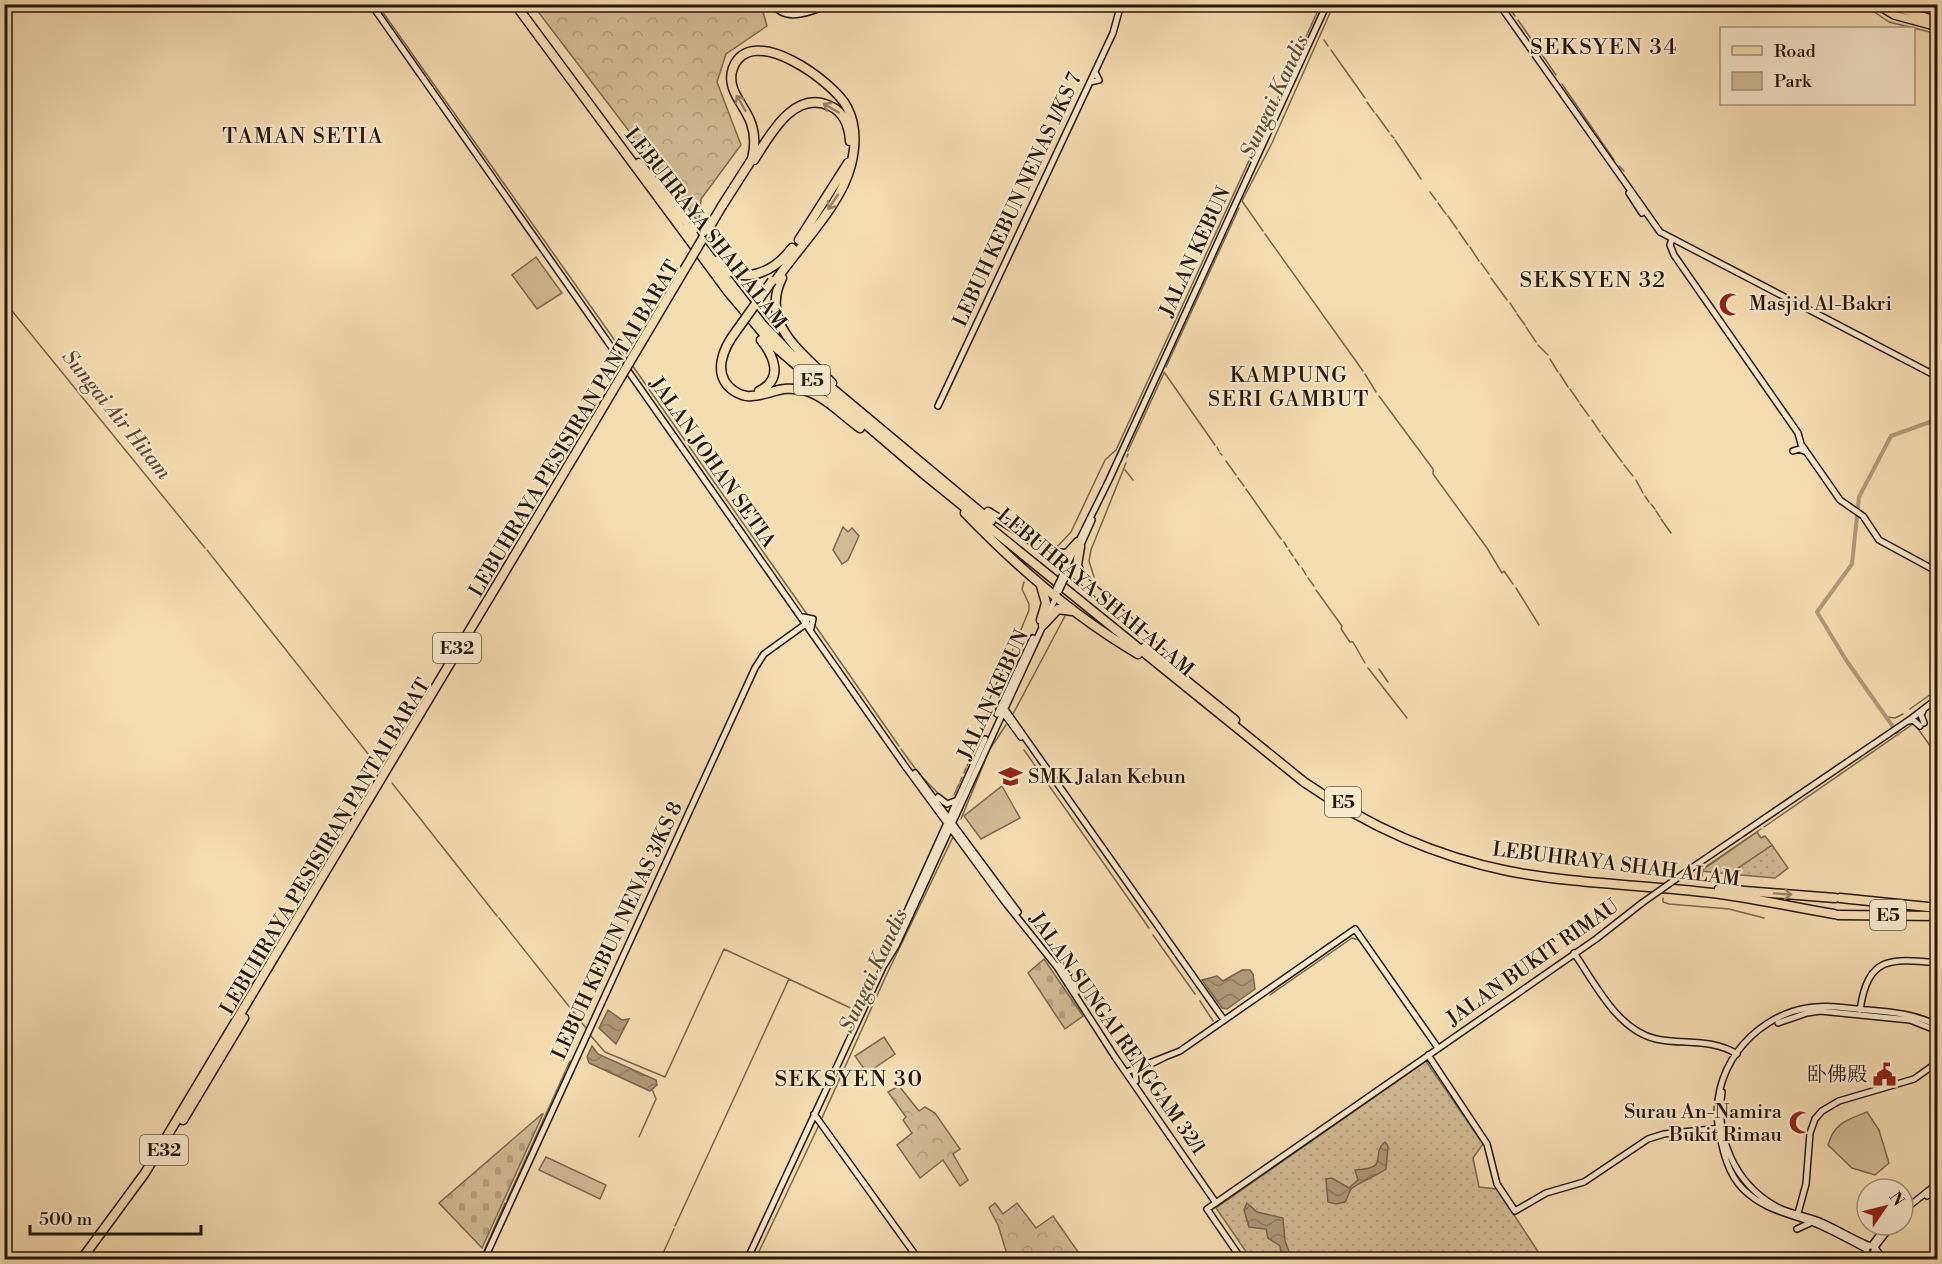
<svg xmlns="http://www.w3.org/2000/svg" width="1942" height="1264" font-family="'Libre Bodoni','Noto Serif SC',serif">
<defs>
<pattern id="grass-dots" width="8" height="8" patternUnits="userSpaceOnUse" patternTransform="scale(1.5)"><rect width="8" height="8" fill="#d1bb95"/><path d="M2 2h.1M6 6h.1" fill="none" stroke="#b3a07f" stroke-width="1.8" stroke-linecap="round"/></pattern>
<pattern id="forest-crowns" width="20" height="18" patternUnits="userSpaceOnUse" patternTransform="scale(1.5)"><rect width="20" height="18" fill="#d1bb95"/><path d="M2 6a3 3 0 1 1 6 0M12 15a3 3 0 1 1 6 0" fill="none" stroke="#b3a07f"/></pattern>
<pattern id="cemetery-stones" width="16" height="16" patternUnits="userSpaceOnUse" patternTransform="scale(1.5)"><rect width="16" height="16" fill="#d1bb95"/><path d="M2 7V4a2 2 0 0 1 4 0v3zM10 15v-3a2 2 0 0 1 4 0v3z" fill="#b3a07f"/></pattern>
<pattern id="water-waves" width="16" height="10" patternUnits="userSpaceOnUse" patternTransform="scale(1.5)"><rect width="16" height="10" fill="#ae9979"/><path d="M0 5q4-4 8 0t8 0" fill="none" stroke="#8d7c61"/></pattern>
</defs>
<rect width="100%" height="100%" fill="#f5ddb2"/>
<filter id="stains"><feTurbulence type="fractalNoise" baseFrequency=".00333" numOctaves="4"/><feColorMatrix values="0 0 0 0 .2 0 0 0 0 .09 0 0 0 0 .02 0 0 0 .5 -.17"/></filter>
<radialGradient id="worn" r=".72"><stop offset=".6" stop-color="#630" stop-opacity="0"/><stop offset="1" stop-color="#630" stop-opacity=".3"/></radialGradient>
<!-- grass -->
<path fill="url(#grass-dots)" stroke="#7a6850" stroke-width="1.5" d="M1772,845L1788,868L1775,878L1729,874Z
M1426,1061L1483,1144L1473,1158L1479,1187L1497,1189L1543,1259H1251L1216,1208Z"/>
<!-- forest -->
<path fill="url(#forest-crowns)" stroke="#7a6850" stroke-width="1.5" d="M533,5H761L767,26L726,54L717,82L741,145L701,199L699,223Z
M899,1086L919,1111L925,1107L935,1113L960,1149L953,1154L968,1180L960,1186L943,1160L920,1178L897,1145L912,1133L903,1120L906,1117L888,1092Z
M995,1203L1003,1214L1017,1203L1036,1228L1053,1216L1083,1259H996L1006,1251L998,1225L989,1208Z"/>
<!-- cemetery -->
<path fill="url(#cemetery-stones)" stroke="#7a6850" stroke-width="1.5" d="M1044,959L1083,1016L1065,1029L1028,973Z
M542,1114H543L482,1248L439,1203Z"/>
<!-- park -->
<path fill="#d1bb95" stroke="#7a6850" stroke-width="1.5" d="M536,257L562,293L537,309L512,275Z
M843,527L848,532L852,528L859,536L848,560L842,564L833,550Z
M1002,786L1020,818L981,839L964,816Z
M1757,832L1761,838L1765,836L1772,845L1729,874L1701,871Z
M884,1037L895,1054L867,1073L855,1056Z
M1867,1112L1879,1130L1889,1163L1875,1175L1852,1168L1828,1145C1834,1123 1847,1120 1867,1112Z
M546,1157L606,1185L600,1199L539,1170Z"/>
<!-- water -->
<path fill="url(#water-waves)" stroke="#77654d" stroke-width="1.5" d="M1242,970H1250L1253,974L1255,989L1227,1009L1222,1008L1202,980L1217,976L1223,981Z
M608,1010L622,1020L629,1019L616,1044L599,1028Z
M592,1046L598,1054L656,1080L657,1085L650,1091L589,1063L587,1057Z
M1385,1142L1388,1146L1386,1169C1375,1177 1361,1181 1351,1189C1348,1193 1348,1198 1345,1202L1336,1204L1328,1202L1326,1179L1332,1178L1349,1188L1358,1180L1355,1170C1392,1168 1369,1155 1385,1142Z
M1247,1203L1257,1212L1283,1218L1285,1241L1292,1259H1282L1280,1246L1268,1238L1266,1229L1249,1227L1244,1210Z"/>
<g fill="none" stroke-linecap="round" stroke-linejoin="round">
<!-- stream -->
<path stroke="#77654d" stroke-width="1.5" d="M377,4L628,359
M1506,4L1515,16
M859,9L874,4
M1870,9L1889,22L1938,34
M1518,20L1556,75
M1324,40L1328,46
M1331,50L1365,98
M1562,84L1614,160
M1367,102L1374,112
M1376,114L1389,132
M1391,135L1394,138
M1395,140L1421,179
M1619,166L1624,171
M1430,192L1436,200
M1438,203L1446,214
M1448,216L1457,229
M1263,231L1242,201L1272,143L1334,4
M1459,232L1468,245
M1265,234L1363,371
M1470,247L1479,261
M1481,263L1489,274
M1491,278L1507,300
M4,301L205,548
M1510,303L1516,312
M1517,314L1525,325
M1526,327L1536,342
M1538,345L1548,355
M1550,359L1558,372
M632,365L809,617
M1166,367L1239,208
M1164,372L1215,445
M1365,374L1376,392
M1560,374L1568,387
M1570,389L1579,402
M1379,396L1433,469V474L1487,548L1502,573L1504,571L1513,584
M1580,404L1589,416
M1592,420L1600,432
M1602,435L1622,462
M1217,447L1219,451
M1128,451L1164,373
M1220,453L1222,455
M1127,457L1128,454
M1106,459L1116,450L1321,4
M1226,461L1236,475
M1624,465L1633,476
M1125,470L1133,480
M1238,478L1244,486
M1636,480L1643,493
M1246,489L1281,539
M1645,496L1649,502
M1651,504L1655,509
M1656,511L1660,517
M1661,519L1671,533
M1284,542L1287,547
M1055,549L1071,532L1105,460
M207,550L380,769
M1289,550L1293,556
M1295,559L1299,565
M1302,568L1306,575
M1094,577L1089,561L1091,550L1126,463
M1308,578L1314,586
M1516,588L1539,625
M1316,590L1342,626L1341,629L1350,642H1353L1365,663
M814,624L899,746
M1009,659L1029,610V604L1022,589L1024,582
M1368,668L1407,718
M1379,669L1388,682
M1910,709L1938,689
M1013,714L1065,616
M1887,717L1895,718L1903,714
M1916,726L1938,757
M983,732L987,720V705L1006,662
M901,749L920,775L939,794
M990,749L1006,725
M1024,750L1149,928
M969,761L982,734
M967,766L968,764
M964,773L966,768
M960,782L962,777
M392,783L497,916
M954,795L959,784
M961,819L989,751
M1764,827L1913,724
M1688,877L1702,876L1703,869L1708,865L1761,829
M1663,898V902L1669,904L1729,909L1764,918
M499,918L586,1028
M1153,935L1195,994
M789,979L859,1012
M1270,995L1352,938L1359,940L1388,981
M1200,1001L1213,1021
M591,1036L605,1052L665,1077L724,949L789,979L675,1226
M822,1118L885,978L953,837
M639,1137L656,1099L652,1089
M507,1200L570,1061
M480,1260L505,1203
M660,1260L674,1229
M755,1260L819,1125"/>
<!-- river -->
<path stroke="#ae9979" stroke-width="4" d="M1898,734L1846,660L1817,612L1852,564L1859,497L1891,436L1938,419"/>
<defs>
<path id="secondary" d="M371,4L905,766L1004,901L1057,967L1115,1057L1216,1203
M774,4C784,24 814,11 830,4
M1499,4L1660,232L1938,377
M1090,82L1099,80L1095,72
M1629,193L1642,213
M1672,239L1670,245L1674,255L1798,433L1801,444L1840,500L1863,516L1879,540L1938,572
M938,406L1113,33L1121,4
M1793,451L1799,449L1804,451
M1080,547L1092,520
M1065,569L1109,480L1327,4
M803,617L813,619L811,628
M1002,705L1224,1020
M1002,711L1021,737
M1923,711L1921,715L1924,723
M997,714L1033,638
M1909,721L1913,720L1920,726
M915,773L1018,912
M938,797L947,804L955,801
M1693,867L1912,718L1938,698
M1574,953C1595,983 1617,1030 1656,1039C1684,1045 1711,1038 1737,1054
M884,962L985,739
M1060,964L1078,991
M1860,1010C1868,956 1890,958 1938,963
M1778,1023L1807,1013L1820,1011L1910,1020L1938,1031
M1428,1055L1487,1144L1497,1184L1515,1211L1546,1193L1584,1182L1648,1139L1664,1134L1720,1128
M1145,1067L1165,1057
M1129,1071L1180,1051L1355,929L1438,1048
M1136,1081L1135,1073L1139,1069
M1722,1092C1715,1138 1735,1183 1775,1206C1789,1214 1804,1215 1819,1221C1836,1228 1851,1238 1868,1245
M814,1114L919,1260
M1927,1196L1938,1187
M1903,1211L1938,1183
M1797,1217L1806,1184L1810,1133L1815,1119L1822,1111L1839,1101L1914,1079L1938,1062
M1797,1229L1810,1223
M1872,1245L1884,1229
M1875,1247L1892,1225
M1866,1249C1851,1241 1836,1233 1821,1226C1794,1214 1766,1212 1743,1189C1728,1174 1723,1152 1719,1131C1708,1073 1750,1018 1807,1008C1827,1004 1847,1009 1867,1010C1891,1012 1916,1014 1938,1026
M1876,1249L1884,1260
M1873,1254L1875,1247L1868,1245L1866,1252L1879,1260
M484,1260L755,668L764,654L807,623
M747,1260L883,967L896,946L1057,595
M1242,1260L1207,1209L1596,939L1642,903"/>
<path id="primary" d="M1876,4L1894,15L1938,27
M1885,4L1938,21"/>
<path id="highway" d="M515,4L729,293L774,346L926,476L1304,782C1366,825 1434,856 1508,871C1575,884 1644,885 1712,893C1753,898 1793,907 1834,914
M754,160C770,135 794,89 830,106C844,112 849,127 850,141
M639,163L693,230
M722,206L752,159C755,147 755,134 751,123C745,105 725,89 733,68C751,21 834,82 847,107C857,126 856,145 851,165C841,206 798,247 774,283
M687,227L762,324L791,354L991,521
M799,240L848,163
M717,261C742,288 774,272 792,248
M782,278C759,324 803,353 832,383
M737,330C723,348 711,375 734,391C739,394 745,397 751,396C773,395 780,384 806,391C826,397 843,416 860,428
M759,391C784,379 774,356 761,340
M988,512C1054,551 1109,601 1163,655
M965,513C1017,567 1073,616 1138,654
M1080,547L1077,565L1082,579
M1051,553L1067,554L1078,542
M1041,586L1046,603L1041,620
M1043,625L1058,609L1072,611
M1145,647L1235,720
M1719,889L1835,898
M1840,898L1938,908
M1838,915L1938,916
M183,1120L244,1018
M81,1260L145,1173L577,451"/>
</defs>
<!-- secondary casing -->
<use href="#secondary" stroke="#24160a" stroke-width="8"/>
<!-- primary casing -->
<use href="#primary" stroke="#24160a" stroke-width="10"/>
<!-- highway casing -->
<use href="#highway" stroke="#24160a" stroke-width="11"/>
<!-- secondary -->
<use href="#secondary" stroke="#f8e9cd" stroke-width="5"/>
<!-- primary -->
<use href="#primary" stroke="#f5ddb2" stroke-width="7"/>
<!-- highway -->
<use href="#highway" stroke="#f5ddb2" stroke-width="8"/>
<defs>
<path id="secondary-bridge" d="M1056,589L1064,572
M1059,591L1067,574
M1642,903L1693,867"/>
<path id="highway-bridge" d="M737,330L772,281
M577,451L722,206"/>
</defs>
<!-- secondary-bridge casing -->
<use href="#secondary-bridge" stroke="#24160a" stroke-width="8" stroke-linecap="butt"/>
<!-- highway-bridge casing -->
<use href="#highway-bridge" stroke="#24160a" stroke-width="11" stroke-linecap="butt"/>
<!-- secondary-bridge -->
<use href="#secondary-bridge" stroke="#f8e9cd" stroke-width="5"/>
<!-- highway-bridge -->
<use href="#highway-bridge" stroke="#f5ddb2" stroke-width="8"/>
</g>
<!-- one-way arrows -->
<defs><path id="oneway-shaft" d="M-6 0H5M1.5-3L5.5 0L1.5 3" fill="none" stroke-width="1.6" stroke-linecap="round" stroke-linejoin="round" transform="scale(1.5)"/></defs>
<g stroke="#978366">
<use href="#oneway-shaft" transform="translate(741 103) rotate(-120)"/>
<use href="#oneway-shaft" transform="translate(831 108) rotate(-150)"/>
<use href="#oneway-shaft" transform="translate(833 202) rotate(124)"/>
<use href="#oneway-shaft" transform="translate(1783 894) rotate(4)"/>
</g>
<!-- icons -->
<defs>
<symbol id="mosque-bare" viewBox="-9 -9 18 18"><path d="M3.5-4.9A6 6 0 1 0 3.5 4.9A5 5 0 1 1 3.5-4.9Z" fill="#8f2418" stroke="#f8e9cd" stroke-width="2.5" paint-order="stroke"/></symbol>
<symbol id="school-bare" viewBox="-9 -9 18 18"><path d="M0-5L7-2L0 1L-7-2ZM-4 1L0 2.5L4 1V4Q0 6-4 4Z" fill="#8f2418" stroke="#f8e9cd" stroke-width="2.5" paint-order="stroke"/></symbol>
<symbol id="civic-bare" viewBox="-9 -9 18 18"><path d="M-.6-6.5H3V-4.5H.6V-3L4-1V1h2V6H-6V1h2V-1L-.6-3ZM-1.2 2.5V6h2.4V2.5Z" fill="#8f2418" stroke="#f8e9cd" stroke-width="2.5" paint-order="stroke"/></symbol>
</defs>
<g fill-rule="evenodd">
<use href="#mosque-bare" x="1714" y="288" width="33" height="33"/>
<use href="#school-bare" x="994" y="760" width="33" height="33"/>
<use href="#civic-bare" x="1868" y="1058" width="33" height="33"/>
<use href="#mosque-bare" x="1784" y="1106" width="33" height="33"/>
</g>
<g text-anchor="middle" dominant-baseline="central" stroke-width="4.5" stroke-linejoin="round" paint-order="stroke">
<!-- shield labels -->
<g fill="#f8e9cd" stroke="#645544" stroke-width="1.5">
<rect x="794" y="365" width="36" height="30" rx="4.5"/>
<rect x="433" y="633" width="48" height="30" rx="4.5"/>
<rect x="1325" y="787" width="36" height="30" rx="4.5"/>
<rect x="1870" y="900" width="36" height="30" rx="4.5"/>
<rect x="140" y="1135" width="48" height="30" rx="4.5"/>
</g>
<g font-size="18" font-weight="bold" fill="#24160a">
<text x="812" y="380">E5</text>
<text x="457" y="648">E32</text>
<text x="1343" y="802">E5</text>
<text x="1888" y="915">E5</text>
<text x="164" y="1150">E32</text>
</g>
<!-- street labels -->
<g font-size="20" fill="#24160a" stroke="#f8e9cd">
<text transform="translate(1018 200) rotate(-65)">LEBUH KEBUN NENAS 1/KS 7</text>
<text transform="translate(705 229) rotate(52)">LEBUHRAYA SHAH ALAM</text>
<text transform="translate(1196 252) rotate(-65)">JALAN KEBUN</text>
<text transform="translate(575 429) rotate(-59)">LEBUHRAYA PESISIRAN PANTAI BARAT</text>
<text transform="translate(712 463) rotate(55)">JALAN JOHAN SETIA</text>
<text transform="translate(1095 593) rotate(40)">LEBUHRAYA SHAH ALAM</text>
<text transform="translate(994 695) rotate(-65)">JALAN KEBUN</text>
<text transform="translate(326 847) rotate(-59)">LEBUHRAYA PESISIRAN PANTAI BARAT</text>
<text transform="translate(1616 865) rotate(7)">LEBUHRAYA SHAH ALAM</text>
<text transform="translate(618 931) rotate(-65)">LEBUH KEBUN NENAS 3/KS 8</text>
<text transform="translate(1533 963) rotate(-35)">JALAN BUKIT RIMAU</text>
<text transform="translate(1117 1034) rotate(55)">JALAN SUNGAI RENGGAM 32/1</text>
</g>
<!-- poi labels -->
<g font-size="20" fill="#24160a" stroke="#f8e9cd" text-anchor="start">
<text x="1749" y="304">Masjid Al-Bakri</text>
<text x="1028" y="777">SMK Jalan Kebun</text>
<text x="1867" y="1075" text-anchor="end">卧佛殿</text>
<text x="1782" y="1112" text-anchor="end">Surau An-Namira<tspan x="1782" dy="23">Bukit Rimau</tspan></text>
</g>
<!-- water labels -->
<g font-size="21" font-style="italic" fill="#5b4a36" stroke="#f8e9cd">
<text transform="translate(1275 97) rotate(-65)">Sungai Kandis</text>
<text transform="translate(116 415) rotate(51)">Sungai Air Hitam</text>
<text transform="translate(874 971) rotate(-65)">Sungai Kandis</text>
</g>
<!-- neighbourhood labels -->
<g font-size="21" letter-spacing="1.5" fill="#24160a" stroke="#f8e9cd">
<text x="303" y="137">TAMAN SETIA</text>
<text x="1289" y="376">KAMPUNG<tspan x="1289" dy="24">SERI GAMBUT</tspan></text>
</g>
<!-- quarter labels -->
<g font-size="22" letter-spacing="1.5" fill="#24160a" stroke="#f8e9cd">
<text x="1604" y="47">SEKSYEN 34</text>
<text x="1593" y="280">SEKSYEN 32</text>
<text x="849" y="1079">SEKSYEN 30</text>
</g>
</g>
<!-- margin -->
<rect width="1942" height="1264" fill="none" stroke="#f5ddb2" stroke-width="24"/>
<rect x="6" y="6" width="1930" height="1252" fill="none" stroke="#24160a" stroke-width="3"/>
<rect x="12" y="12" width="1918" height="1240" fill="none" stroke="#24160a" stroke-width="1.5"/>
<!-- legend -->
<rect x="1720" y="27" width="195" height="78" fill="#f8e9cd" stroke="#a3957f" stroke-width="1.5"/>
<rect x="1732" y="46" width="30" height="9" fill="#f5ddb2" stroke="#a3957f" stroke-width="1.5"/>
<text x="1774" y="57" font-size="18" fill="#24160a">Road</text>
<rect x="1732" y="72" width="30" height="18" fill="#d1bb95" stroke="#a3957f" stroke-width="1.5"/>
<text x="1774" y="87" font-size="18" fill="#24160a">Park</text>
<!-- north arrow -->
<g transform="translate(1885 1207) rotate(55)"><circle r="28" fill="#f8e9cd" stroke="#a3957f" stroke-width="1.5"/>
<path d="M0-4.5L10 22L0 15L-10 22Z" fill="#8f2418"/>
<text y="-9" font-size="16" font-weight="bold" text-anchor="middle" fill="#24160a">N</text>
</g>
<!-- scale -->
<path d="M30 1225v9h171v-9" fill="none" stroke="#24160a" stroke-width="3"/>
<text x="39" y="1225" font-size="18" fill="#24160a" stroke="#f8e9cd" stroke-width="4.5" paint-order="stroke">500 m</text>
<rect width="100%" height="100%" filter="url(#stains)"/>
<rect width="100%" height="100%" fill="url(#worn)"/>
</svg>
